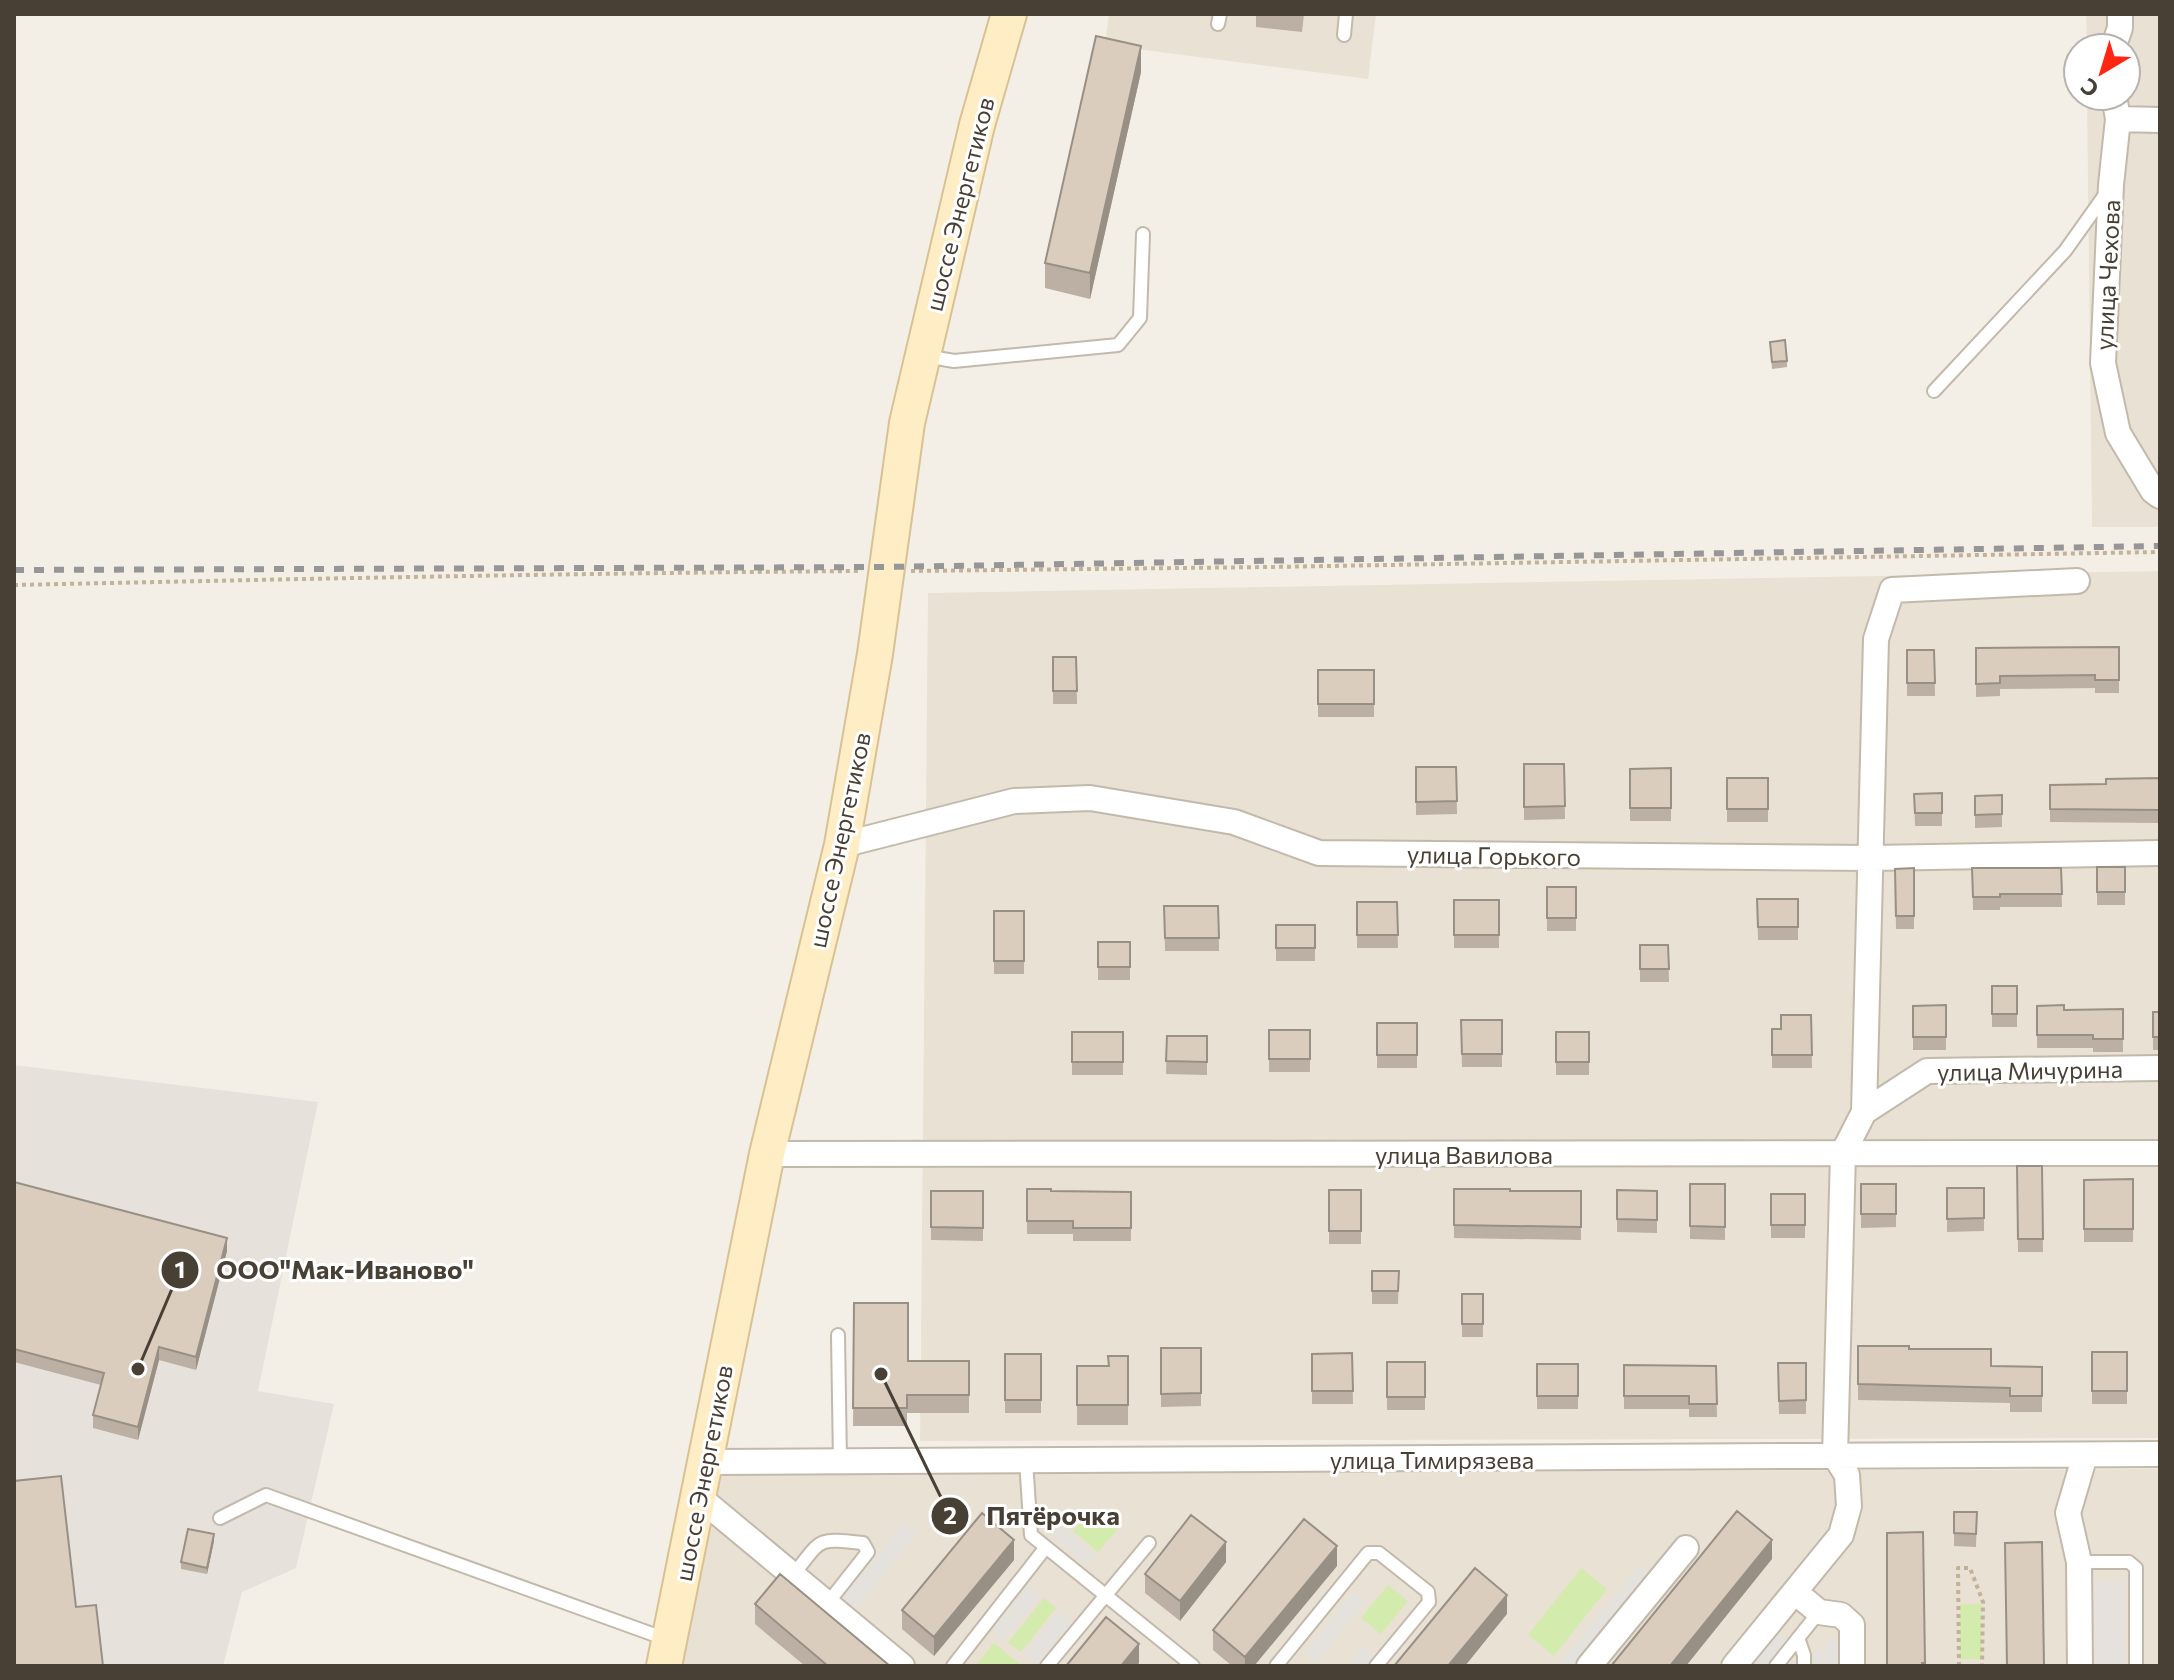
<svg xmlns="http://www.w3.org/2000/svg" width="2174" height="1680" font-family="Commissioner,sans-serif">
<rect width="100%" height="100%" fill="#f4efe6"/>
<!-- residential -->
<path fill="#e9e1d4" d="M1109,14H1376L1368,79L1105,45Z
M2086,14H2160V527H2092L2087,96H2126V48H2087Z
M2160,571V1438L920,1441L928,593Z
M2160,1469V1666H676L720,1474Z"/>
<!-- industrial -->
<path fill="#e6e1db" d="M14,1065L318,1102L258,1391L334,1404L296,1568L242,1592L223,1666H14Z"/>
<!-- green -->
<path fill="#d3ebac" d="M1081,1521L1108,1522L1117,1530L1098,1552L1073,1531Z
M1581,1568L1607,1589L1554,1656L1528,1635Z
M1388,1585L1408,1601L1381,1634L1361,1618Z
M1044,1598L1056,1608L1021,1652L1008,1643Z
M1960,1604H1981L1982,1659H1960Z
M994,1643L1022,1666H975Z"/>
<!-- parking -->
<path fill="#e5e2de" d="M904,1522L918,1532L854,1611L841,1600Z
M1061,1526L1095,1554L1086,1565L1052,1537Z
M1639,1566L1654,1578L1582,1666H1557Z
M2094,1581H2124L2125,1666H2095Z
M1028,1585L1041,1596L1005,1640L992,1630Z
M1353,1591L1366,1601L1317,1663L1304,1653Z
M1059,1610L1072,1621L1037,1665L1023,1654Z
M1778,1632L1790,1641L1770,1666H1751Z
M1826,1641L1844,1642V1666H1814V1652H1826Z
M1363,1646L1376,1656L1368,1666H1347Z"/>
<g fill="none" stroke-linecap="round" stroke-linejoin="round">
<defs>
<path id="service" d="M1218,24L1220,14
M1344,35L1346,14
M925,356L954,361L1118,345L1140,318L1143,234
M1934,391L2065,251L2107,192
M838,1335L840,1462
M1026,1461L1031,1535L1193,1666
M220,1518L266,1495L666,1639
M2079,1562H2129L2136,1568V1666
M793,1575C823,1538 815,1538 863,1543L868,1552L827,1604
M1798,1638L1804,1655V1666
M953,1666L1046,1547
M1047,1666L1149,1543
M1276,1666L1368,1553H1379L1428,1592L1429,1602L1376,1666
M1776,1666L1819,1612"/>
<path id="minor" d="M2113,48L2120,28V14
M2114,96L2118,119L2111,185L2103,363L2118,433L2153,491L2160,496
M2118,119L2160,120
M842,845L1014,801L1090,798L1234,822L1319,853L1871,858L2160,853
M1864,1112L1927,1071L2160,1068
M767,1154L2160,1153
M1835,1456L1843,1153L1864,1112L1876,639L1892,590L2077,581
M703,1462L2160,1454
M700,1498L902,1666
M1795,1592L1819,1612L1841,1615L1852,1625V1666
M1589,1666L1686,1548
M1734,1666L1841,1535L1849,1506L1847,1475L1835,1456
M2080,1666L2079,1562L2068,1513L2085,1455"/>
<path id="secondary" d="M664,1666L767,1154L842,845L875,654L907,423L977,125L1009,14"/>
</defs>
<!-- service casing -->
<use href="#service" stroke="#c3b9ab" stroke-width="16"/>
<!-- minor casing -->
<use href="#minor" stroke="#c3b9ab" stroke-width="28"/>
<!-- secondary casing -->
<use href="#secondary" stroke="#d8c193" stroke-width="38"/>
<!-- path -->
<path stroke="#c3b198" stroke-width="4" stroke-dasharray="4 4" stroke-linecap="butt" d="M911,571L1269,567L2160,552
M14,585C297,579 579,573 862,571
M1959,1666L1958,1568H1970L1983,1602L1982,1666"/>
<!-- service -->
<use href="#service" stroke="#fff" stroke-width="12"/>
<!-- minor -->
<use href="#minor" stroke="#fff" stroke-width="24"/>
<!-- secondary -->
<use href="#secondary" stroke="#ffedc5" stroke-width="34"/>
<!-- rail -->
<path stroke="#969696" stroke-width="6" stroke-dasharray="10 10" stroke-linecap="butt" d="M14,570L886,567L2160,546"/>
</g>
<!-- wall -->
<path fill="#bbb0a3" d="M1256,14H1304L1302,32L1256,27Z
M1141,72L1090,299L1045,288V263Z
M1770,342L1787,361V367L1772,369Z
M2119,647V693H2095V688L2000,689V696L1976,697V648Z
M1907,650H1934L1935,696H1907Z
M1053,657H1076L1077,704H1053Z
M1318,670H1374V717H1318Z
M1524,764H1564L1565,819L1524,820Z
M1416,767H1456L1457,814L1416,815Z
M1671,768V821H1630V769Z
M1727,778H1768V822H1727Z
M2160,778V823L2050,822V785L2106,784Z
M1942,793V826H1915L1914,794Z
M2002,795V827L1975,828V796Z
M2097,867H2125V905H2097Z
M1914,868V929H1896L1895,869Z
M1972,868H2061L2062,907H2000V910H1973Z
M1547,887H1576V931H1547Z
M1757,899H1798V940H1758Z
M1454,900H1499V948H1454Z
M1357,902H1397L1398,948H1357Z
M1164,906H1218L1219,951H1165Z
M994,911H1024V974H994Z
M1276,925H1315V961H1276Z
M1098,942H1130V980H1098Z
M1640,945H1668L1669,982H1640Z
M1992,986H2017V1027H1992Z
M1946,1005V1050H1913V1006Z
M2037,1006L2064,1010L2123,1009V1052H2093V1048H2037Z
M2153,1012H2160V1050H2153Z
M1811,1015L1812,1068H1772V1029H1781Z
M1461,1020H1502V1067H1462Z
M1377,1023H1417V1068H1377Z
M1269,1030H1310V1072H1269Z
M1072,1032H1123V1075H1072Z
M1556,1032H1589V1075H1556Z
M1167,1036H1207V1075L1166,1074Z
M2017,1166H2042L2043,1252H2018Z
M2133,1179V1242H2084V1180Z
M14,1182L227,1251L196,1370L159,1360L138,1440L93,1428V1415L101,1385L14,1362Z
M1690,1184H1725V1240L1690,1239Z
M1861,1184H1896V1227L1861,1228Z
M1947,1188H1984V1231L1947,1232Z
M1027,1189L1051,1191L1131,1192V1241H1073V1234H1027Z
M1454,1189L1510,1191H1581V1240L1454,1238Z
M1329,1190H1361V1244H1329Z
M1617,1190L1657,1191V1233L1617,1232Z
M931,1191H983V1241L931,1240Z
M1771,1194H1805V1238H1771Z
M1372,1271H1399L1398,1304H1372Z
M1462,1294H1483V1337H1462Z
M854,1303L908,1361H969V1413H907V1426H853Z
M1858,1346L1909,1349L1991,1366L2042,1367V1412H2010V1403L1858,1400Z
M1161,1348H1201V1406L1161,1407Z
M2092,1352H2127V1404H2092Z
M1352,1353L1353,1404H1312V1354Z
M1005,1354H1041V1413H1005Z
M1128,1356V1425H1077V1366H1109Z
M1387,1362H1425V1410H1387Z
M1778,1363H1806V1414H1779Z
M1537,1364H1578V1409H1537Z
M1624,1365L1716,1366L1717,1417H1689V1409H1624Z
M1954,1512H1977L1976,1547L1954,1546Z
M214,1541L207,1574L181,1569V1562Z
M1014,1560L934,1656L902,1629V1610Z
M1226,1562L1180,1621L1145,1593V1574Z
M1337,1566L1254,1666H1232L1213,1650V1630Z
M755,1604L890,1666H805L755,1624Z"/>
<!-- shaded-wall -->
<path fill="#999085" d="M1141,46V72L1090,299V273Z
M227,1238V1251L196,1370V1357Z
M159,1347V1360L138,1440V1427Z
M214,1534V1541L207,1574V1568Z
M1014,1540V1560L934,1656V1637Z
M1772,1540V1559L1686,1666H1670Z
M1226,1542V1562L1180,1621V1601Z
M1337,1546V1566L1254,1666H1245V1657Z
M1507,1595V1614L1465,1666H1448Z
M1139,1644V1663L1137,1666H1121Z"/>
<!-- building -->
<path fill="#dacdbe" stroke="#999085" stroke-width="2" d="M1096,36L1141,46L1090,273L1045,263Z
M1785,340L1787,361L1772,362L1770,342Z
M2119,647V680H2095V675L2000,676V683L1976,684V648Z
M1907,650H1934L1935,683H1907Z
M1053,657H1076L1077,691H1053Z
M1318,670H1374V704H1318Z
M1524,764H1564L1565,806L1524,807Z
M1416,767H1456L1457,801L1416,802Z
M1671,768V808H1630V769Z
M1727,778H1768V809H1727Z
M2160,778V810L2050,809V785L2106,784V779Z
M1942,793V813H1915L1914,794Z
M2002,795V814L1975,815V796Z
M2097,867H2125V892H2097Z
M1914,868V916H1896L1895,869Z
M1972,868H2061L2062,894H2000V897H1973Z
M1547,887H1576V918H1547Z
M1757,899H1798V927H1758Z
M1454,900H1499V935H1454Z
M1357,902H1397L1398,935H1357Z
M1164,906H1218L1219,938H1165Z
M994,911H1024V961H994Z
M1276,925H1315V948H1276Z
M1098,942H1130V967H1098Z
M1640,945H1668L1669,969H1640Z
M1992,986H2017V1014H1992Z
M1946,1005V1037H1913V1006Z
M2064,1005V1010L2123,1009V1039H2093V1035H2037V1006Z
M2153,1012H2160V1037H2153Z
M1781,1015H1811L1812,1055H1772V1029H1781Z
M1461,1020H1502V1054H1462Z
M1377,1023H1417V1055H1377Z
M1269,1030H1310V1059H1269Z
M1072,1032H1123V1062H1072Z
M1556,1032H1589V1062H1556Z
M1167,1036H1207V1062L1166,1061Z
M2017,1166H2042L2043,1239H2018Z
M2133,1179V1229H2084V1180Z
M14,1182L227,1238L196,1357L159,1347L138,1427L93,1415L104,1373L14,1349Z
M1690,1184H1725V1227L1690,1226Z
M1861,1184H1896V1214H1861Z
M1947,1188H1984V1218L1947,1219Z
M1027,1189H1051V1191L1131,1192V1228H1073V1221H1027Z
M1454,1189H1510V1191H1581V1227L1454,1225Z
M1329,1190H1361V1231H1329Z
M1617,1190L1657,1191V1220L1617,1219Z
M931,1191H983V1228L931,1227Z
M1771,1194H1805V1225H1771Z
M1372,1271H1399L1398,1291H1372Z
M1462,1294H1483V1324H1462Z
M854,1303H908V1361H969V1395H907V1408H853Z
M1858,1346H1909V1349H1991V1366L2042,1367V1396H2010V1388L1858,1384Z
M1161,1348H1201V1393L1161,1394Z
M2092,1352H2127V1391H2092Z
M1352,1353L1353,1391H1312V1354Z
M1005,1354H1041V1400H1005Z
M1108,1356H1128V1405H1077V1366H1109Z
M1387,1362H1425V1397H1387Z
M1778,1363H1806V1400L1779,1401Z
M1537,1364H1578V1396H1537Z
M1624,1365L1716,1366L1717,1404H1689V1396H1624Z
M61,1476L76,1607L96,1605L103,1666H14V1481Z
M1737,1511L1772,1540L1670,1666H1611Z
M1954,1512H1977L1976,1534L1954,1533Z
M982,1513L1014,1540L934,1637L902,1610Z
M1191,1515L1226,1542L1180,1601L1145,1574Z
M1304,1519L1337,1546L1245,1657L1213,1630Z
M188,1529L214,1534L207,1568L181,1562Z
M1923,1532L1925,1663H1922V1666H1887V1533Z
M2042,1542L2044,1666H2007L2005,1543Z
M1475,1568L1507,1595L1448,1666H1394Z
M780,1574L890,1666H828L755,1604Z
M1106,1617L1139,1644L1121,1666H1066Z"/>
<g text-anchor="middle" dominant-baseline="central" stroke-width="6" stroke-linejoin="round" paint-order="stroke">
<!-- street labels -->
<g font-size="24" fill="#483f35" stroke="#fff">
<text transform="translate(959 204) rotate(-76)">шоссе Энергетиков</text>
<text transform="translate(2107 275) rotate(-87)">улица Чехова</text>
<text transform="translate(839 840) rotate(-78)">шоссе Энергетиков</text>
<text transform="translate(1494 855) rotate(1)">улица Горького</text>
<text transform="translate(2030 1070) rotate(-1)">улица Мичурина</text>
<text x="1464" y="1154">улица Вавилова</text>
<text x="1432" y="1459">улица Тимирязева</text>
<text transform="translate(703 1473) rotate(-79)">шоссе Энергетиков</text>
</g>
</g>
<!-- callouts -->
<path fill="none" stroke="#483f35" stroke-width="3" d="M138 1369L180 1270M881 1374L950 1516"/>
<g fill="#483f35" stroke="#fff" stroke-width="3">
<circle cx="138" cy="1369" r="8"/>
<circle cx="881" cy="1374" r="8"/>
<circle cx="180" cy="1270" r="20"/>
<circle cx="950" cy="1516" r="20"/>
</g>
<g font-size="24" text-anchor="middle" font-weight="bold" fill="#fff">
<text x="180" y="1278">1</text>
<text x="950" y="1524">2</text>
</g>
<g font-size="26" text-anchor="middle" font-weight="bold" fill="#483f35" stroke="#fff" stroke-width="6" stroke-linejoin="round" paint-order="stroke">
<text x="345" y="1279">ООО"Мак-Иваново"</text>
<text x="1053" y="1525">Пятёрочка</text>
</g>
<!-- border -->
<rect width="2174" height="1680" fill="none" stroke="#483f35" stroke-width="32"/>
<!-- north arrow -->
<g transform="translate(2102 72) rotate(218)"><circle r="38" fill="#ffffff" stroke="#b6b2ae" stroke-width="2"/>
<path d="M0-6L14 30L0 20L-14 30Z" fill="#ff2712"/>
<text y="-12" font-size="22" font-weight="bold" text-anchor="middle" fill="#483f35">С</text>
</g>
</svg>
